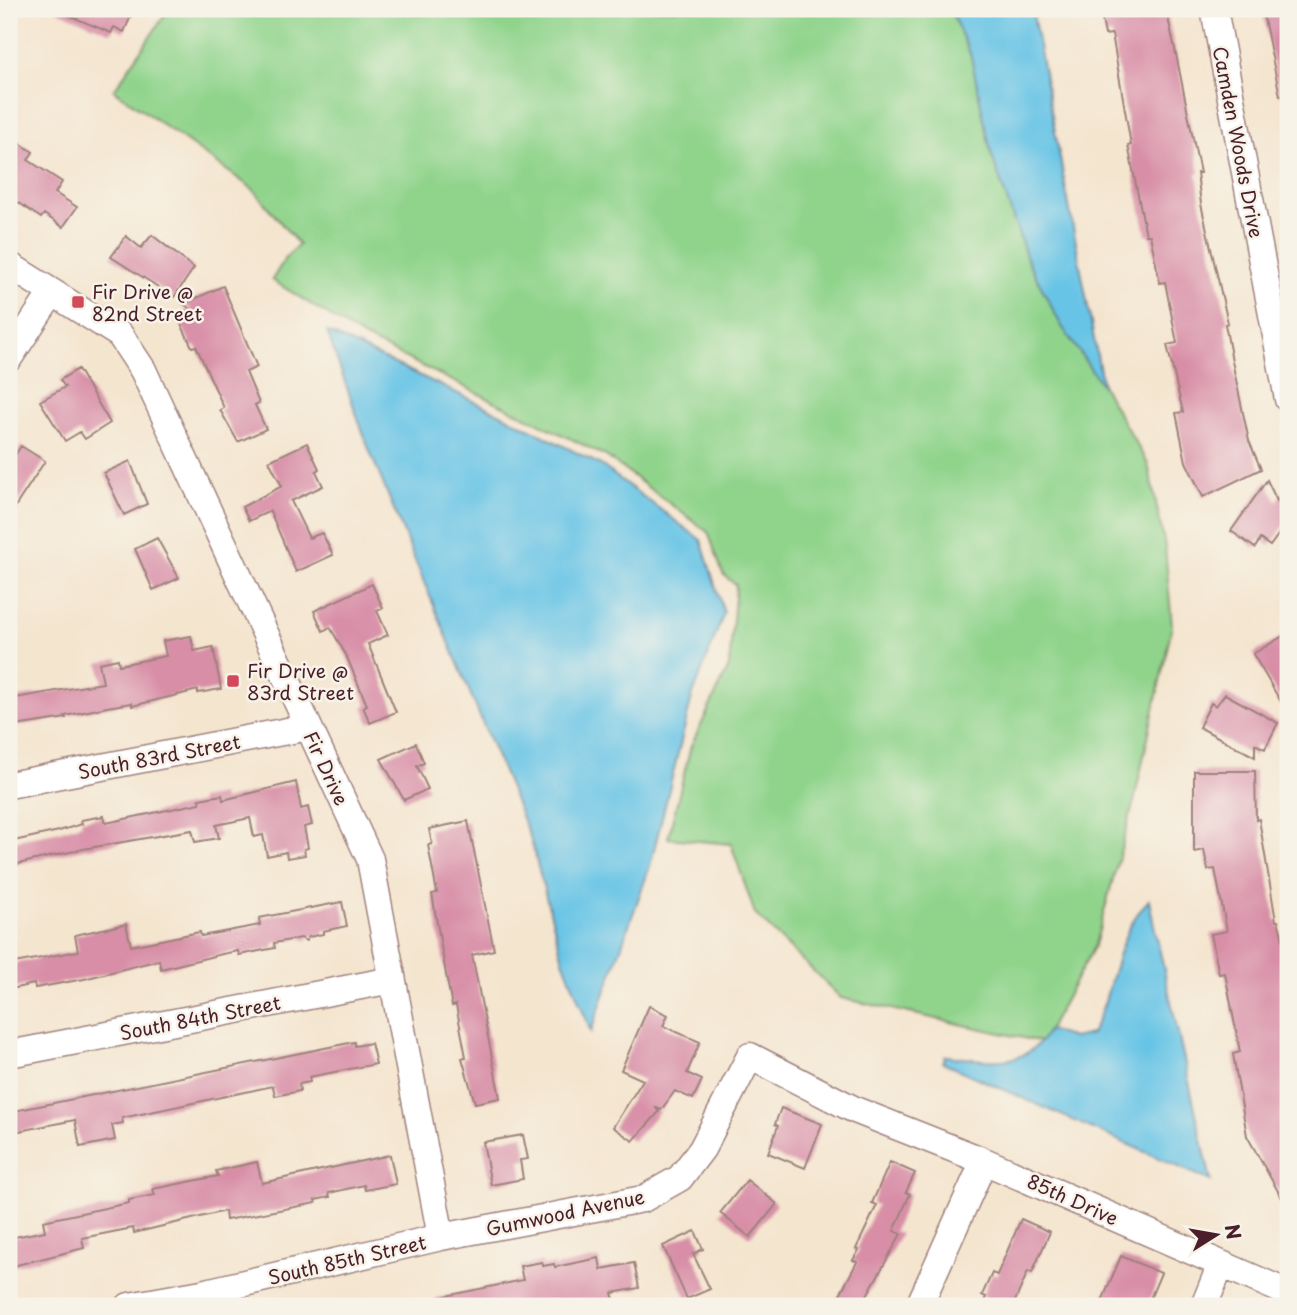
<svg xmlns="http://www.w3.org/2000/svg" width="1297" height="1315" font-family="'Playpen Sans',sans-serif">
<rect width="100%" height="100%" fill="#f7f3e8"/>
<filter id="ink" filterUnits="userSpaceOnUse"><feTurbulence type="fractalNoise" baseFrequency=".0143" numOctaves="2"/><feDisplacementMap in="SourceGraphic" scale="14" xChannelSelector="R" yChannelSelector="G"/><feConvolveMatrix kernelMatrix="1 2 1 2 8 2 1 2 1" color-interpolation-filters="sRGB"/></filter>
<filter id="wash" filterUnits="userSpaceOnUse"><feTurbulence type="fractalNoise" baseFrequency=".00686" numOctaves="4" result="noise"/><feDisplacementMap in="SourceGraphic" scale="28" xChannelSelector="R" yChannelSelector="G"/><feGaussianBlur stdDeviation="1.57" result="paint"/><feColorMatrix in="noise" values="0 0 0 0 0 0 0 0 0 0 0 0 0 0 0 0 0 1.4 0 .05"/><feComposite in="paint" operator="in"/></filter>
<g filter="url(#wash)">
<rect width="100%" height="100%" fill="#f4e5cf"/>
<!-- green -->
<path fill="#90d48c" stroke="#6d7a5c" stroke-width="2" d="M169,9H950L971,56L991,153L1028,261L1061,325L1103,387L1148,464L1165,547L1172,626L1134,801L1095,945L1042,1042L841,998L755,914L731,844L668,838L691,746L729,667L736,585L723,574L708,532L606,456L365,338L272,280L286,257L299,245L253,189L114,90Z"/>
<!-- water -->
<path fill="#68c4e6" stroke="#597288" stroke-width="2" d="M950,9H1032L1103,387L1061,325L1028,261L991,153L971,56Z
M327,332L499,413L601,465L701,540L724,613L692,697L650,866L591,1032L563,960L530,837L370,452Z
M1149,900L1152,916L1211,1181L943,1063L945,1056C985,1059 1026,1072 1048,1030L1073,1038L1091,1034C1115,992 1113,936 1149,900Z"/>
<g id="blocks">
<!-- building -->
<path fill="#d88ea7" d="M53,9H134L124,32L114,27L111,33Z
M1100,9H1166L1175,49L1200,173H1197L1201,204L1228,323L1225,324L1232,361L1249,441L1261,469L1203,497L1186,462L1176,413L1183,412L1167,345L1177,343L1165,282L1160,283L1150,235H1146L1128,145H1131L1112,34L1105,35Z
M1262,9H1288V95L1280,96Z
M9,136L33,152L28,160L62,182L55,193L77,207L63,227L44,214L41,218L9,196Z
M152,235L194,268L174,297L111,257L126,236L141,248Z
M223,286L257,367L246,372L259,403L255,405L266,429L238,442L220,410L224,408L196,346L192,347L177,315L191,309L183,304Z
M78,369L110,423L85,439L80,432L65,441L40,401L65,387L60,380Z
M307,443L319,469L316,471L323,486L291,501L309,538L322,533L333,555L296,572L270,511L249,521L242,507L282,486L269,461Z
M21,446L45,461L9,516V464Z
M130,461L147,504L124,515L104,473Z
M1267,480L1277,501L1288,485V521L1270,546L1260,539L1255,548L1231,531Z
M157,538L179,578L153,590L135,549Z
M372,584L383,608L377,611L388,635L368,644L396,712L370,723L363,707L367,705L346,655L330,627L323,631L314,611Z
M1288,633V714L1253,654Z
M191,636L194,651L213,647L221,689L198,693V690L132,706V703L107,707L65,716L66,718L9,727V699L103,683L99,663L118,659L119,665L166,656L163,641Z
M1225,694L1278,723L1265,749L1255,744V757L1199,727L1211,703L1216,706Z
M416,743L424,763L417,766L428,789L404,800L381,759Z
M1194,771H1255L1256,820L1259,819L1276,921H1278L1288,959L1284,961L1288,981V1209L1247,1136L1233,1054L1240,1052L1225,973L1219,974L1211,934L1227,931L1215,869L1208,870L1204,850L1194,852Z
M296,782L301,809L308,807L312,825L304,827L308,848L304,849L305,855L287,858L286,852L267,856L263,835L254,837L250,818L216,825L219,838L195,842L192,830L83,849L9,866V842L59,831L82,824L81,820L104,816L106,823L200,803L199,799L222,795L223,800Z
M468,821L494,950L472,955L500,1098L475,1103L462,1058L466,1057L456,1005L452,1006L447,980L432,894L437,893L428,845L432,844L429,829Z
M342,902L347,926L323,931V934L309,937L306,941L301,938L274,943L275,948L239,955L238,951L222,954L161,969L159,960L84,979L35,988L34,984L11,989L9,964L78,951L75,935L126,924L131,946L200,932L201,936L260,925L259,918Z
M649,1006L668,1015L663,1026L700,1042L687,1073L702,1080L693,1099L675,1091L661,1110L655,1107L659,1112L633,1141L613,1127L643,1080L621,1070Z
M354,1042L355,1046L371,1043L376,1064L309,1077L310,1082L299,1084L300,1091L275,1096L273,1086L122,1118L123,1123L112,1125L115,1140L80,1147L75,1120L9,1133V1112Z
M781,1108L822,1124L805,1168L768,1153L778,1126L775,1124Z
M523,1135L528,1159L520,1160L523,1179L491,1185L483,1142Z
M390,1155L396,1184L365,1190L364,1185L329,1193L330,1197L315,1200L316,1203L226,1220L225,1211L134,1233L133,1228L82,1238L84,1248L9,1267V1238L45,1231L43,1221L129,1203V1200L155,1195L153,1189L218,1176L216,1171L257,1162L262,1183Z
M890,1162L915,1173L906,1192L910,1194L894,1231L901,1234L861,1306H834L857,1262L853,1260L859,1250L856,1249L877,1205L872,1203Z
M747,1180L777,1204L750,1237L720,1213Z
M1021,1219L1050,1232L1032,1273L1028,1271L1013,1306H982L986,1297L982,1295L992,1273L997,1275Z
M695,1231L703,1249L693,1254L710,1289L687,1299L663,1246Z
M1121,1256L1161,1273L1147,1306H1100Z
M599,1258L601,1269L634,1263L639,1288L612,1293L614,1300L581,1306H437L436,1298L523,1280L520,1266L542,1262L543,1266L554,1264L555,1267Z"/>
</g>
</g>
<g filter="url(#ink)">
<use href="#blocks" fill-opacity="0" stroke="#9f827d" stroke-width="2"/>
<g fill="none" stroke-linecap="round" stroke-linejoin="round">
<defs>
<path id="minor" d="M1214,9L1288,399
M9,265L120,335L143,370L370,859L441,1237
M9,358L52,293
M9,785L308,727
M9,1054L392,980
M129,1306L202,1293L441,1237L643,1199L680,1178L702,1149L750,1056L855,1110L984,1161L1288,1293
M919,1306L984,1161
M1204,1306L1221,1264"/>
</defs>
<!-- minor casing -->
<use href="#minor" stroke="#9f827d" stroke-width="29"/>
<!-- minor -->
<use href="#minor" stroke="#fff" stroke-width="26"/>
</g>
</g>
<!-- markers -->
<g fill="#d1495b" stroke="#f7f3e8" stroke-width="2.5">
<rect x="71" y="295" width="14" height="14" rx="3.5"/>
<rect x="226" y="674" width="14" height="14" rx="3.5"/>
</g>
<g text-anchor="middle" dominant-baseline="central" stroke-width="5" stroke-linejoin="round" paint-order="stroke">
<!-- street labels -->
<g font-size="19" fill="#4a1f2b" stroke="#f7f3e8">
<text transform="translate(1239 142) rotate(79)">Camden Woods Drive</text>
<text transform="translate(159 756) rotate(-11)">South 83rd Street</text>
<text transform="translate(327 768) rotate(65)">Fir Drive</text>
<text transform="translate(200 1017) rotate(-11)">South 84th Street</text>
<text transform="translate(1073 1199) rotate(24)">85th Drive</text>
<text transform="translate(565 1212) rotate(-12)">Gumwood Avenue</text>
<text transform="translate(347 1259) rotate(-13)">South 85th Street</text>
</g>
<!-- poi labels -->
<g font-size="19" fill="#4a1f2b" stroke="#f7f3e8" text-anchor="start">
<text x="92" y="291">Fir Drive @<tspan x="92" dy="22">82nd Street</tspan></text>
<text x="247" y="670">Fir Drive @<tspan x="247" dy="22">83rd Street</tspan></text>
</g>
</g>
<!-- margin -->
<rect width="1297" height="1315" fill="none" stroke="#f7f3e8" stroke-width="35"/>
<!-- north arrow -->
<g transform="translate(1216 1235) rotate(79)" stroke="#f7f3e8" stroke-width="5" paint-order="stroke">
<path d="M0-5L12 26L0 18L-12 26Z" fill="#4a1f2b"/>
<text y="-10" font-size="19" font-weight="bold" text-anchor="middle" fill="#4a1f2b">N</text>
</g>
</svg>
